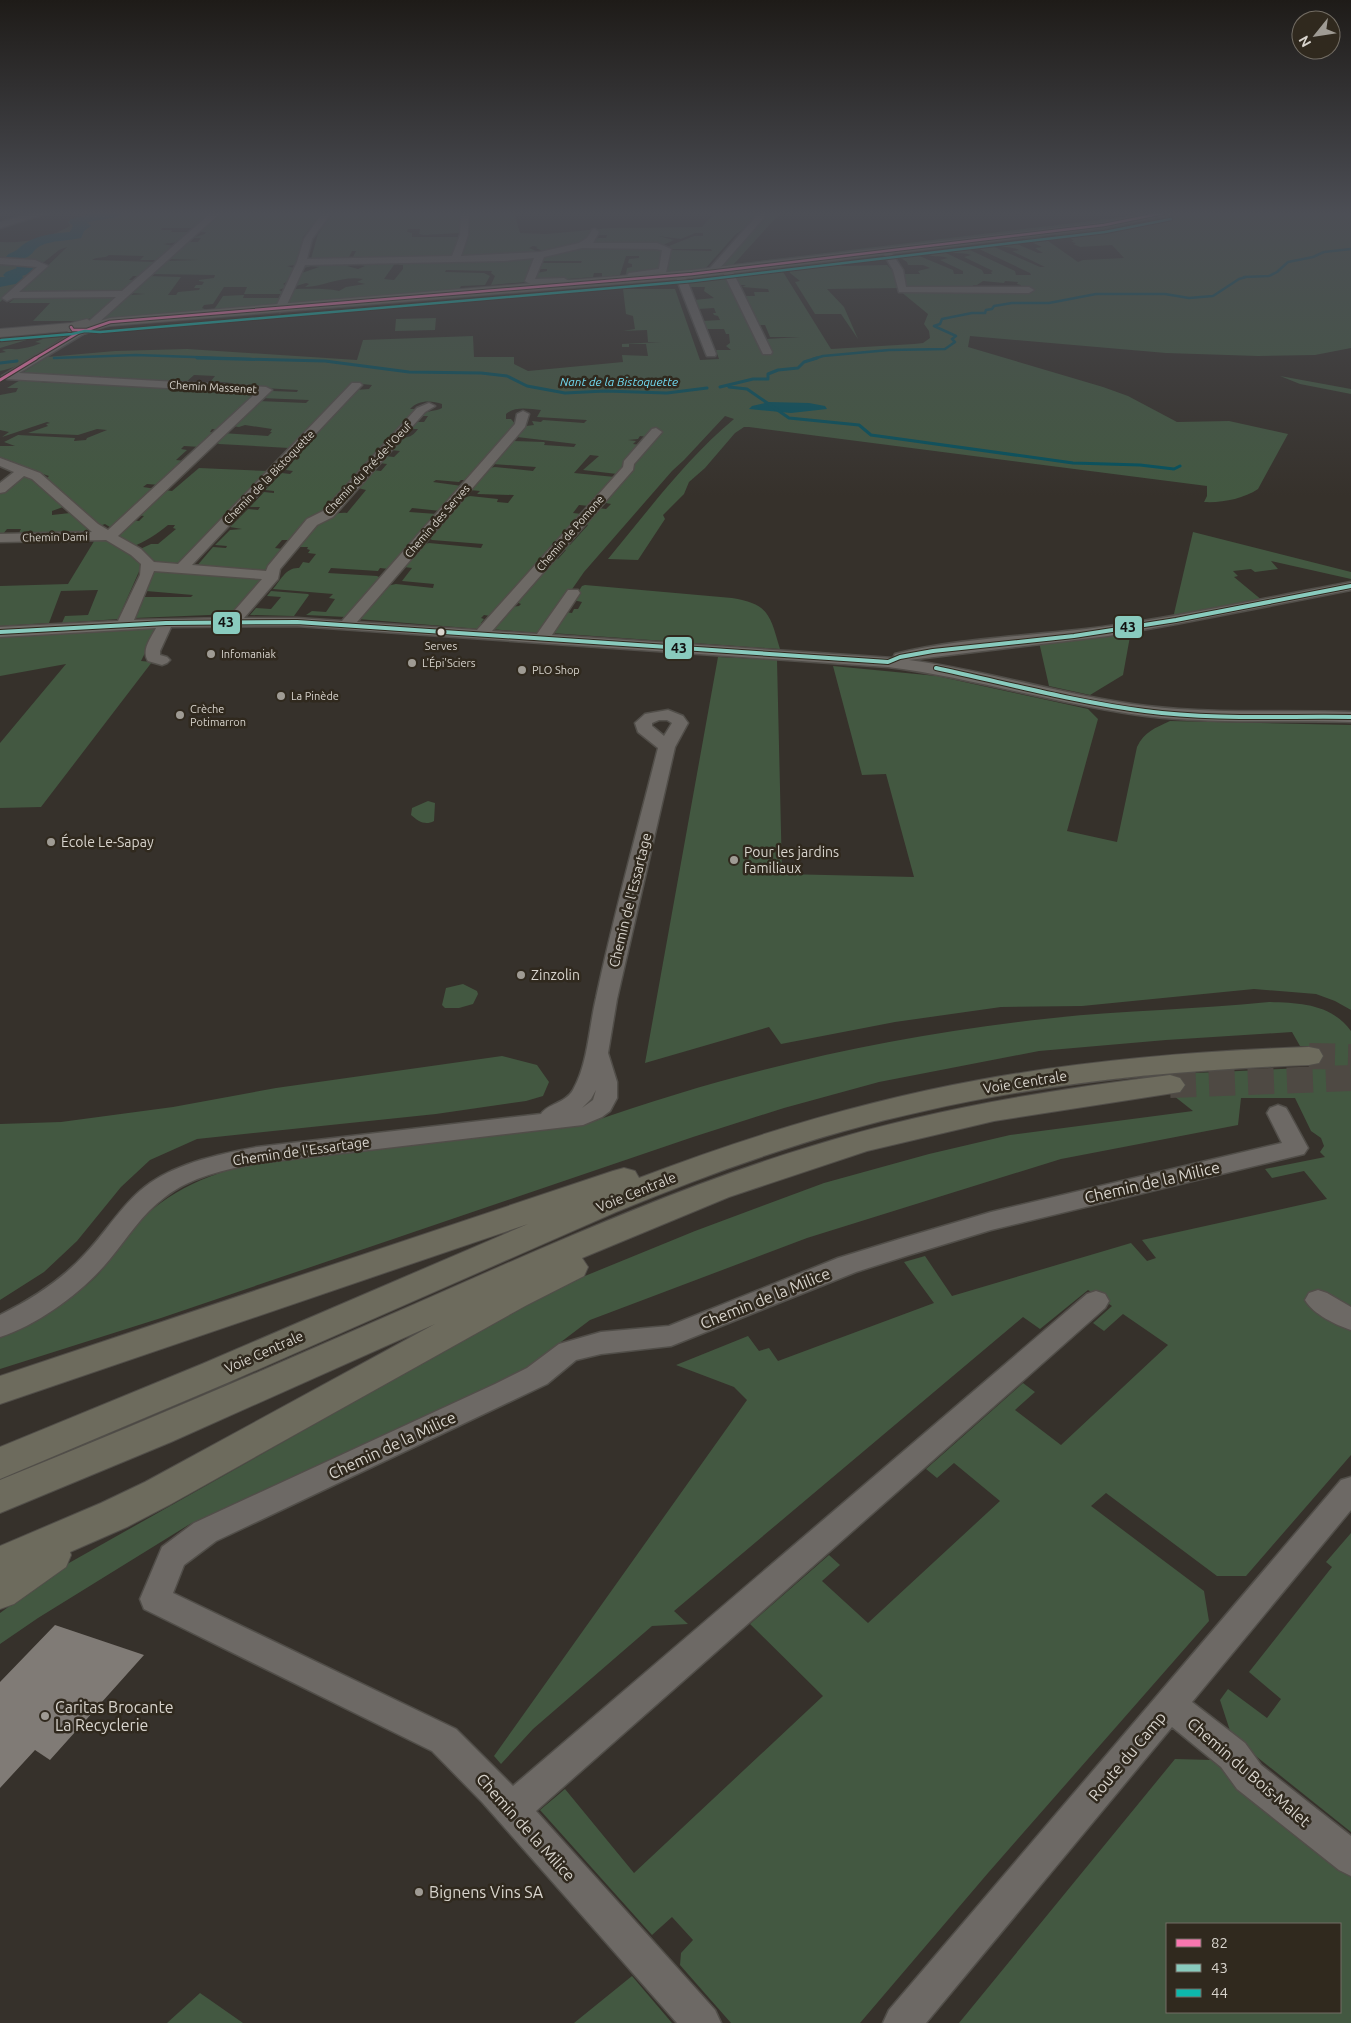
<svg xmlns="http://www.w3.org/2000/svg" width="1351" height="2023" font-family="Ubuntu,sans-serif">
<rect width="100%" height="100%" fill="#36312b"/>
<!-- green -->
<path fill="#435841" fill-rule="evenodd" d="M115,212H213L196,228H162L161,230H172L171,232H191L179,242L163,244L175,246L158,260H140L144,256L109,255C104,259 98,256 92,260L156,262L140,276H133L129,280H136L122,292L20,293L18,292L31,282L67,247L59,250L44,262L0,260V242C26,243 47,239 70,226L68,222L71,220Z
M221,212H323L303,237L296,265L287,266L294,268L288,281L283,284L285,285L284,288L279,290L283,292L281,294H244L247,287H224L213,304L204,305L202,308L207,310L111,320L101,318L129,295L145,294L129,293L148,276L181,277L168,295H176L178,292L199,290L200,288H194L196,285H202L204,282L199,281V280L214,278L215,275L151,274L166,261L199,260L168,259L188,242H198L201,238H192L205,234L206,232H198Z
M334,212L405,214L461,212L460,233L424,235L419,234L420,229H408L407,232L412,233V237H458L452,256L352,259L356,251H352L348,259H311L318,234Z
M470,212H514L520,233L546,234L611,228L702,227L715,212H756L749,225L735,235L704,270L667,274L671,250L712,251L711,249H672L669,246L694,236H703V233H695L681,239L658,236L674,240L663,245L591,243L598,238H606L607,235H599L598,230L589,232L587,239L580,243L547,253L536,248L538,247L533,246L529,248L541,253L467,257L461,256L470,232Z
M769,212H781L734,264L1132,216L1135,219L721,268L725,260Z
M1179,212H1351V348L1315,355L1258,356L1166,353L970,336L968,347L1103,387L1128,396L1177,422L1229,421L1288,434L1258,489C1243,499 1222,503 1204,502L1207,496V486L749,427H744L735,433L705,468L689,482L684,494L663,515L665,519L638,560L608,559C648,511 686,459 734,419L725,416L684,460L672,471L584,572L543,631L537,633L490,629L510,607L519,606L521,604L516,602L553,558L558,559L566,550L560,549L564,544L570,545L588,525L586,524L598,508L606,509L611,504L601,502L633,466L648,437L640,436L638,439L628,440L636,441L633,444L641,445L617,474L583,470L599,456L590,455L574,473L615,477L589,506L579,505L573,513L582,514L490,616L484,615L481,618L484,619L481,623L483,624L479,629L358,619L386,586L396,584L433,588L434,584L402,581L412,568L404,567L422,545L429,543L481,548L483,544L432,540L429,538L463,498L470,496L498,499L497,502L508,503L514,495L477,494L480,491L470,490L489,468L495,467L533,471L536,467L492,464L513,441L544,442L545,443L544,445L574,447L576,444L517,437V435L526,426L534,425L532,421L541,422L543,420L584,423L587,420L537,417L541,410C529,409 515,406 506,414V419H511L516,425L468,480H461L459,482L436,480L433,482L462,486L441,511L412,508L409,512L437,514L389,569L380,568L378,571L331,568L328,573L377,576L381,578L346,617L306,615L312,611L326,612L335,599L329,598L333,594L273,589C280,581 286,567 299,568L303,562L309,563L316,554L308,553L310,550L307,549L308,547H299C312,531 325,511 347,513L366,490L358,488L373,470L381,471L387,464L379,463L385,456L394,457L400,451L391,450L401,437C409,438 413,436 418,429H409L415,422H424L428,416H422C428,409 435,412 442,408V404C431,400 418,400 410,409H416L321,515L292,540H282L275,548L283,549L267,570L261,572L196,567L213,547L226,548L227,546L215,545L230,530L242,529L230,527L248,509L258,510L260,507H250L264,492L274,493V491L265,490L282,473L290,474L293,471L286,470L295,459L291,458L356,390L369,389L372,385L352,383L289,448L219,444L214,441L222,433L268,436L272,432H270L272,429L245,425L239,427L231,426L258,401L306,403L309,400L261,398L272,391L297,392L298,390L263,388L254,385L250,387L229,386L232,383L211,381L215,376L194,375L184,384L170,381L163,383L99,379L101,376H89L84,378L22,373L47,357L115,351L187,349L357,360L363,340L473,336L474,357H514V364L528,371L623,362L622,355L648,356L646,344H629V347H622V344L661,342H648L647,330L623,331L635,329L633,316L626,314L623,289H675L700,360L719,359L716,350H731L726,346L730,343L729,334H726L724,329H706L703,321L720,320L718,316L714,315L713,313H716L714,308L698,309L694,300L714,298L704,291L705,287H691L685,278L726,273L763,354L771,353L766,343L768,342L767,339L801,337H770L765,325H758L744,296H755L754,292H769L768,289L742,287L746,285H740L731,272L780,267L831,349L914,344L923,343L930,338L929,331L924,324L928,314L900,291L1021,288V285L1017,284L1018,282L1005,281L1004,283L983,281L977,285H973L972,289H918L917,287L906,286L904,274H920L918,271L930,268L923,265H908L907,262L899,257L917,255L953,270L954,274H963V271L940,260L948,258C941,255 935,258 926,254L938,252L946,253L982,270L984,274H992L991,272L993,271L964,257L971,255C965,252 959,255 949,251L970,250L1015,271L1016,275H1031L1030,273L975,247L992,246L1040,267H1045L1012,251L1019,250C1011,246 1005,249 997,244L1015,243L1038,253H1043L1035,248L1042,247L1029,241H1019L1027,240L1024,238L1041,236L1078,262L1083,260L1124,258L1112,245L1080,247L1073,244H1076L1071,241H1074L1070,238H1054L1058,237L1053,234L1140,223Z
M586,247H657L663,250L659,270L626,274L627,268L632,267V264L628,263L629,259L639,258V256H626L620,275L602,277V273H594L593,277L544,281L535,279L537,273L547,271V269H539L541,263H581L582,261H544L542,260L543,257Z
M531,258L535,259L526,282L491,285L495,276L491,273L492,271L446,270L445,272L484,273L490,276L485,285L461,286L459,290L287,304L294,289C309,289 325,288 339,291L346,287L365,284L357,282L363,279C345,275 324,286 305,287L309,284L306,283L296,286L302,273L319,267L311,266L304,268L305,265L354,263L347,266L358,269L365,266L361,265L369,262H396L384,279L394,280L403,269V265H399L401,262Z
M838,260L842,266L887,265L896,275L900,288L827,289L844,307L858,339L841,314H815L795,282L800,281L790,273L789,266Z
M0,262L37,267L0,302Z
M244,295L243,298H280L275,306L213,311L223,296Z
M117,296L91,318L84,321H33L50,303H9L14,299L12,298Z
M436,318L435,330L395,331L396,319Z
M53,332L0,348V336Z
M64,332L68,333L66,335C45,348 24,367 0,371V353L6,352L2,350C9,348 13,350 19,349C26,348 35,346 41,343L35,342L43,339L41,338Z
M1280,376L1351,389V394L1300,384Z
M22,379C33,380 52,386 61,380L259,392L220,430L212,429L210,432L216,433L201,447L184,446L181,449L187,450L176,460L186,461L160,485L147,484L143,487L156,489L113,529L105,524L100,526L45,480L49,476L0,460V446H15L4,442L18,435L75,438L74,441L86,440L87,438L107,430L97,429L78,435L28,433L48,426L46,424L50,423L47,422L2,437L9,432L0,430V395L16,392L18,388H7Z
M199,468L268,471L181,563C162,568 153,561 138,550L151,544H158L176,529L173,528L175,525H168C156,535 146,541 132,547L117,536L131,520L139,521L144,516L136,515L165,490L172,491Z
M27,474L63,507L52,511V515L70,513L96,532L17,537L21,529H7L3,534H0V492Z
M1193,532L1351,572V579L1271,561L1278,569L1255,572L1251,569L1233,571L1238,576L1234,577L1263,601L1173,618Z
M96,538L112,542L140,561L141,567L118,619L62,623L65,616L88,615L98,590L61,591L49,623L0,626V586L68,584Z
M164,570L265,579L234,614L135,618L144,597H191L193,595L146,591L154,571Z
M585,585L732,598C769,604 770,615 780,649L551,633L565,612L572,613L574,609H578L582,602L573,600L582,586Z
M271,591L308,594L309,595L294,616L250,615L256,608L271,609L281,597L267,596Z
M158,627L141,661L152,662L41,807L0,808V743L66,664L0,676V637Z
M1131,631L1123,675L1090,695L1049,686L1039,642Z
M718,657L777,660L782,874L914,877L886,774L862,775L833,666L937,676L1088,709L1098,719L1067,831L1117,842L1137,747C1144,732 1155,728 1170,721L1351,725V1010L1335,1001L1316,994L1254,989L1082,1006L1001,1007L895,1022L781,1044L769,1027L645,1063Z
M428,801L435,803L434,821C425,826 418,821 411,815L412,808Z
M463,984L477,991L478,994L473,1004L459,1008H445L442,1005L446,988Z
M1269,1002C1301,1003 1331,1004 1351,1031V1455L1246,1576H1217L1106,1493L1091,1506L1204,1591L1209,1621L988,1873L860,2023H731L680,1965L681,1953L693,1940L672,1917L652,1935L540,1810L565,1789L634,1873L823,1696L750,1624L829,1555L840,1565L822,1581L868,1623L1000,1501L954,1463L937,1478L926,1469L1023,1383L1035,1392L1015,1410L1061,1445L1168,1345L1123,1314L1104,1331L1093,1323L1112,1306L1088,1290L1040,1329L1023,1317L674,1611L688,1624L652,1626L533,1729L501,1764L494,1756L747,1400L734,1387L676,1365L748,1336L759,1351L769,1348L778,1361L934,1303L904,1262L925,1256L952,1296L1131,1243L1147,1261L1156,1258L1142,1240L1327,1199L1304,1171L1272,1178L1265,1169L1325,1157L1320,1152L1324,1146L1321,1138L1311,1131L1295,1098H1241L1238,1125L1061,1159L807,1238L590,1320L524,1370L190,1524L38,1618L0,1644V1613L69,1563L558,1287L695,1231L824,1183L929,1154L1010,1135L1193,1111L1174,1096L1184,1095L1173,1074L1325,1067L1314,1046H1300L1292,1032L1166,1040L1039,1051L879,1082L784,1108L693,1137L161,1318L0,1369V1336C31,1321 62,1306 88,1284C104,1271 114,1253 126,1237C158,1194 208,1173 259,1162L589,1123C735,1071 889,1036 1044,1019C1119,1010 1194,1010 1269,1002Z
M502,1056L537,1065L549,1082L543,1096L526,1101L436,1114L197,1139L150,1160L121,1187L77,1241L44,1272L0,1300V1124L61,1122L173,1107L276,1088Z
M1351,1533V1832L1232,1737L1220,1700L1228,1689L1267,1718L1281,1699L1249,1672L1332,1567L1326,1562Z
M1175,1759L1212,1760L1351,1875V2023H959ZM1167,1924H1340V2012H1167Z
M632,1976L672,2023H574Z
M200,1993L243,2023H167Z"/>
<!-- water -->
<path fill="#05525e" d="M769,402L809,403L825,406L827,409L791,413L749,409L752,406Z"/>
<g fill="none" stroke-linecap="round" stroke-linejoin="round">
<!-- stream-far1 -->
<path stroke="#05525e" stroke-width="2.5" d="M54,358L136,355L251,359
M813,359L823,356L889,350L945,349L955,342L952,339L956,336L934,326L940,324L942,319L972,313H985L986,310L992,309L994,306L1012,303H1049L1096,294H1165L1189,298L1213,296L1239,279L1246,277H1244L1269,276L1277,272L1288,262L1313,257L1324,252L1351,249"/>
<!-- stream -->
<path stroke="#05525e" stroke-width="3" d="M197,358L325,361L409,372L481,373L507,376L527,386L565,393L605,391L667,393L707,388
M0,363L17,361
M720,387L753,379H768V374L778,370L798,368L804,362L817,358
M729,387L747,389L789,418L859,425L871,435L1073,463L1140,465L1174,469L1180,466"/>
<!-- river -->
<path fill="#05525e" fill-rule="evenodd" d="M97,212H125L117,217L87,222L91,226L84,231L81,238C68,241 52,240 40,246C33,250 33,255 25,258L34,270L31,273L22,276L24,279L20,283L0,287V277H5L3,275L6,272L17,268L6,257C9,252 14,253 18,249C33,235 50,234 70,232L73,226L69,222L71,219Z"/>
</g>
<!-- building -->
<path fill="#807b76" d="M55,1625L144,1655L50,1760L35,1750L0,1788V1682Z"/>
<g fill="none" stroke-linecap="round" stroke-linejoin="round">
<!-- highway-tunnel -->
<path stroke="#4e4943" stroke-width="26" stroke-dasharray="26 13" stroke-linecap="butt" d="M1309,1056L1351,1057
M1170,1085L1351,1078"/>
<defs>
<path id="minor" d="M36,212H51L0,228V222Z
M212,212H221L96,325L92,326L87,323L116,297L13,298L7,301L2,298L37,267L0,264V258L35,260L48,266L19,292L122,291Z
M323,212H332L312,239L307,259L452,256L460,235L461,212H469L468,235L461,256L540,252L579,243L587,238L592,230L595,229L599,232L593,243H657L671,249L666,273L632,278L627,275L629,273L659,269L662,250L656,249L582,248L544,257L535,279L564,278L569,281C560,288 534,288 525,281L534,258L504,261L305,265L285,309L280,312L277,311L275,309L297,262L304,239Z
M760,212H769L719,269L718,274H712L709,269L711,267Z
M886,248L889,249L903,270L906,287H1029L1034,290L1029,293L899,292L893,270L882,251Z
M727,267L732,270L772,352L771,354H763L762,352L722,270Z
M680,272L685,275L716,354L715,356H707L706,354L675,275Z
M81,328L85,329V333L19,373L266,387L272,390L118,536L141,549L154,562L178,564L352,383H360L362,385L360,387L192,565L266,571L268,566L307,519L323,511L417,408L429,403L435,406L425,412L333,517L317,525L280,569L278,579L244,618H297L342,621L515,424L517,414L523,411L529,414L525,427L357,622L477,630L623,467L624,461L652,429L656,428L662,432L634,464L633,470L492,631L537,634L568,590H578L580,593L552,635L893,658L895,654C962,637 1039,636 1109,626C1190,615 1270,597 1351,582V590L1176,624L1108,636L909,660C989,671 1066,696 1147,706C1214,714 1283,710 1351,712V722C1283,720 1214,724 1146,716C1059,705 975,678 888,667L297,626L171,627L160,651V655L167,657L170,660L167,663L162,665L148,661C141,650 151,638 156,628L0,637V627L118,621L140,575L141,564L131,555L106,540L0,542V534L92,532L32,479L24,476L5,492L0,493V483L14,472L0,466V458L40,473L98,524L108,530L256,393L7,379L2,376ZM154,571L262,579L228,618L134,620Z
M668,710L683,716L688,723L675,747L617,999L608,1053L617,1082V1098L610,1111L602,1117L583,1125L257,1163C225,1170 192,1176 165,1197C142,1214 128,1237 110,1259C84,1291 40,1324 0,1337V1315C32,1299 62,1280 86,1253C108,1230 123,1202 150,1183C181,1162 220,1154 257,1147L541,1114C547,1104 566,1103 573,1090C588,1064 589,1027 596,998C614,914 637,831 658,748L638,732L635,723L645,714ZM659,720H667L672,723L664,736L652,726V723ZM596,1090L593,1100L582,1108L591,1099Z
M1278,1105L1286,1108L1289,1113L1308,1148L1304,1154L991,1230L909,1255L856,1272L671,1346L601,1354L576,1360L547,1384L216,1541L184,1565L173,1593L456,1729L513,1786L1087,1294L1096,1291L1105,1294L1109,1301L1105,1308L536,1811L715,2010L721,2023H677L482,1802L432,1751L144,1609L140,1599L162,1547L194,1523L495,1384L527,1368L559,1344L601,1332L669,1326L838,1258L903,1238L991,1212L1282,1143L1267,1113L1270,1108Z
M1318,1290L1327,1293L1351,1307V1330C1336,1325 1313,1314 1305,1300L1309,1293Z
M1351,1477V1510L1192,1702L1245,1743L1261,1765L1351,1836V1876L1339,1870L1237,1789L1221,1767L1172,1727L926,2023H883L889,2010L1341,1480Z"/>
<path id="major" d="M1152,212H1175L1170,215L1104,228L692,278L110,326C96,328 82,341 67,331L0,337V329L71,323L87,319L93,323L110,318L692,270L1104,222Z"/>
<path id="highway" d="M1309,1047L1319,1049L1323,1056L1319,1063L1309,1065C1179,1070 1050,1082 924,1111C818,1134 715,1171 616,1212L227,1383L0,1479V1447L202,1364L528,1224L0,1404V1376L613,1171L624,1168L635,1171L639,1178C749,1136 863,1101 979,1080C1088,1060 1198,1051 1309,1047Z
M1170,1075L1180,1078L1185,1085L1180,1092L994,1121L867,1151L729,1197L582,1258L588,1267L584,1276L527,1305L171,1504L127,1527L70,1552L71,1555L66,1567L14,1604L0,1609V1546L101,1503L145,1482L435,1324L171,1442L0,1513V1480C137,1425 273,1366 408,1307C540,1249 671,1189 809,1147C927,1110 1048,1090 1170,1075Z"/>
</defs>
<!-- minor casing -->
<use href="#minor" stroke="#514e49" stroke-width="3"/>
<!-- major casing -->
<use href="#major" stroke="#514e49" stroke-width="2"/>
<!-- highway casing -->
<use href="#highway" stroke="#514e49" stroke-width="2"/>
<!-- minor -->
<use href="#minor" fill="#6d6965" fill-rule="evenodd"/>
<!-- major -->
<use href="#major" fill="#6d6a60" fill-rule="evenodd"/>
<!-- highway -->
<use href="#highway" fill="#6d6b5d" fill-rule="evenodd"/>
<defs>
<path id="bus-1-far1" d="M71,327L73,330H87L110,322L692,274L1104,225L1168,212
M34,359L81,331"/>
<path id="bus-1" d="M0,380L36,358"/>
<path id="bus-2" d="M0,632L166,623L297,622L888,662L900,657L933,651L1074,636L1176,620L1351,586
M936,668C1006,683 1075,702 1145,711C1213,720 1282,716 1351,717"/>
<path id="bus-3" d="M1,340L72,334L85,331L100,332L693,281L1105,232L1171,219"/>
</defs>
<!-- bus-1-far1 casing -->
<use href="#bus-1-far1" stroke="#30291e" stroke-width="4.5"/>
<!-- bus-1 casing -->
<use href="#bus-1" stroke="#30291e" stroke-width="5"/>
<!-- bus-2 casing -->
<use href="#bus-2" stroke="#30291e" stroke-width="6"/>
<!-- bus-3 casing -->
<use href="#bus-3" stroke="#30291e" stroke-width="4.5"/>
<!-- bus-1-far1 -->
<use href="#bus-1-far1" stroke="#f977b0" stroke-width="2.5"/>
<!-- bus-1 -->
<use href="#bus-1" stroke="#f977b0" stroke-width="3"/>
<!-- bus-2 -->
<use href="#bus-2" stroke="#89cbbe" stroke-width="4"/>
<!-- bus-3 -->
<use href="#bus-3" stroke="#0db8ac" stroke-width="2.5"/>
</g>
<!-- sky -->
<linearGradient id="sky" x2="0" y2="1"><stop stop-color="#1e1b18"/><stop offset="0.43" stop-color="#4c4e55"/><stop offset="1" stop-color="#4c4e55" stop-opacity="0"/></linearGradient>
<rect width="1351" height="496" fill="url(#sky)"/>
<!-- markers -->
<circle fill="#d8d4cd" stroke="#30291e" stroke-width="2" cx="441" cy="632" r="4.5"/>
<g fill="#9f9b94" stroke="#30291e" stroke-width="2">
<circle cx="211" cy="654" r="5"/>
<circle cx="412" cy="663" r="5"/>
<circle cx="522" cy="670" r="5"/>
<circle cx="281" cy="696" r="5"/>
<circle cx="180" cy="715" r="5"/>
<circle cx="51" cy="842" r="5"/>
<circle cx="734" cy="860" r="5"/>
<circle cx="521" cy="975" r="5"/>
<circle cx="45" cy="1716" r="5"/>
<circle cx="419" cy="1892" r="5"/>
</g>
<g text-anchor="middle" dominant-baseline="central" stroke-width="5" stroke-linejoin="round" paint-order="stroke">
<!-- far-street labels -->
<g font-size="11" fill="#d8d4cd" stroke="#30291e">
<text transform="translate(213 387) rotate(3)">Chemin Massenet</text>
<text transform="translate(368 468) rotate(-47)">Chemin du Pré-de-l'Oeuf</text>
<text transform="translate(269 477) rotate(-46)">Chemin de la Bistoquette</text>
<text transform="translate(437 521) rotate(-49)">Chemin des Serves</text>
<text transform="translate(570 533) rotate(-49)">Chemin de Pomone</text>
<text transform="translate(55 537) rotate(-1)">Chemin Dami</text>
</g>
<!-- far-bus labels -->
<g font-size="11" fill="#d8d4cd" stroke="#30291e">
<text x="441" y="646">Serves</text>
</g>
<!-- far-poi labels -->
<g font-size="11" fill="#d8d4cd" stroke="#30291e" text-anchor="start">
<text x="221" y="654">Infomaniak</text>
<text x="422" y="663">L'Épi'Sciers</text>
<text x="532" y="670">PLO Shop</text>
<text x="291" y="696">La Pinède</text>
<text x="190" y="709">Crèche<tspan x="190" dy="13">Potimarron</tspan></text>
</g>
<!-- far-water labels -->
<g font-size="12" font-style="italic" fill="#71daf1" stroke="#30291e">
<text x="619" y="381">Nant de la Bistoquette</text>
</g>
<!-- poi labels -->
<g font-size="14" fill="#d8d4cd" stroke="#30291e" text-anchor="start">
<text x="61" y="842">École Le-Sapay</text>
<text x="744" y="852">Pour les jardins<tspan x="744" dy="16">familiaux</tspan></text>
<text x="531" y="975">Zinzolin</text>
</g>
<!-- street labels -->
<g font-size="14" fill="#d8d4cd" stroke="#30291e">
<text transform="translate(630 900) rotate(-76)">Chemin de l'Essartage</text>
<text transform="translate(1025 1082) rotate(-9)">Voie Centrale</text>
<text transform="translate(301 1151) rotate(-8)">Chemin de l'Essartage</text>
<text transform="translate(636 1192) rotate(-22)">Voie Centrale</text>
<text transform="translate(264 1352) rotate(-24)">Voie Centrale</text>
</g>
<!-- near-street labels -->
<g font-size="16" fill="#d8d4cd" stroke="#30291e">
<text transform="translate(1152 1182) rotate(-13)">Chemin de la Milice</text>
<text transform="translate(765 1298) rotate(-22)">Chemin de la Milice</text>
<text transform="translate(392 1445) rotate(-25)">Chemin de la Milice</text>
<text transform="translate(1127 1756) rotate(-50)">Route du Camp</text>
<text transform="translate(1249 1772) rotate(41)">Chemin du Bois-Malet</text>
<text transform="translate(526 1827) rotate(48)">Chemin de la Milice</text>
</g>
<!-- near-poi labels -->
<g font-size="16" fill="#d8d4cd" stroke="#30291e" text-anchor="start">
<text x="55" y="1707">Caritas Brocante<tspan x="55" dy="18">La Recyclerie</tspan></text>
<text x="429" y="1892">Bignens Vins SA</text>
</g>
</g>
<g stroke="#30291e" stroke-width="2">
<rect x="212" y="611" width="29" height="24" rx="5" fill="#89cbbe"/>
<rect x="1114" y="615" width="29" height="24" rx="5" fill="#89cbbe"/>
<rect x="664" y="636" width="29" height="24" rx="5" fill="#89cbbe"/>
</g>
<g font-size="14" text-anchor="middle" font-weight="bold" fill="#111">
<text x="226" y="627">43</text>
<text x="1128" y="632">43</text>
<text x="679" y="653">43</text>
</g>
<!-- legend -->
<rect x="1166" y="1923" width="175" height="90" fill="#30291e" stroke="#736d64"/>
<rect x="1176" y="1939" width="25" height="8" fill="#f977b0" stroke="#736d64"/>
<text x="1211" y="1948" font-size="15" fill="#d8d4cd">82</text>
<rect x="1176" y="1964" width="25" height="8" fill="#89cbbe" stroke="#736d64"/>
<text x="1211" y="1973" font-size="15" fill="#d8d4cd">43</text>
<rect x="1176" y="1989" width="25" height="8" fill="#0db8ac" stroke="#736d64"/>
<text x="1211" y="1998" font-size="15" fill="#d8d4cd">44</text>
<!-- north arrow -->
<g transform="translate(1316 35) rotate(240)"><circle r="24" fill="#30291e" stroke="#736d64"/>
<path d="M0-4L9 19L0 12L-9 19Z" fill="#9f9b94"/>
<text y="-8" font-size="14" font-weight="bold" text-anchor="middle" fill="#d8d4cd">N</text>
</g>
</svg>
